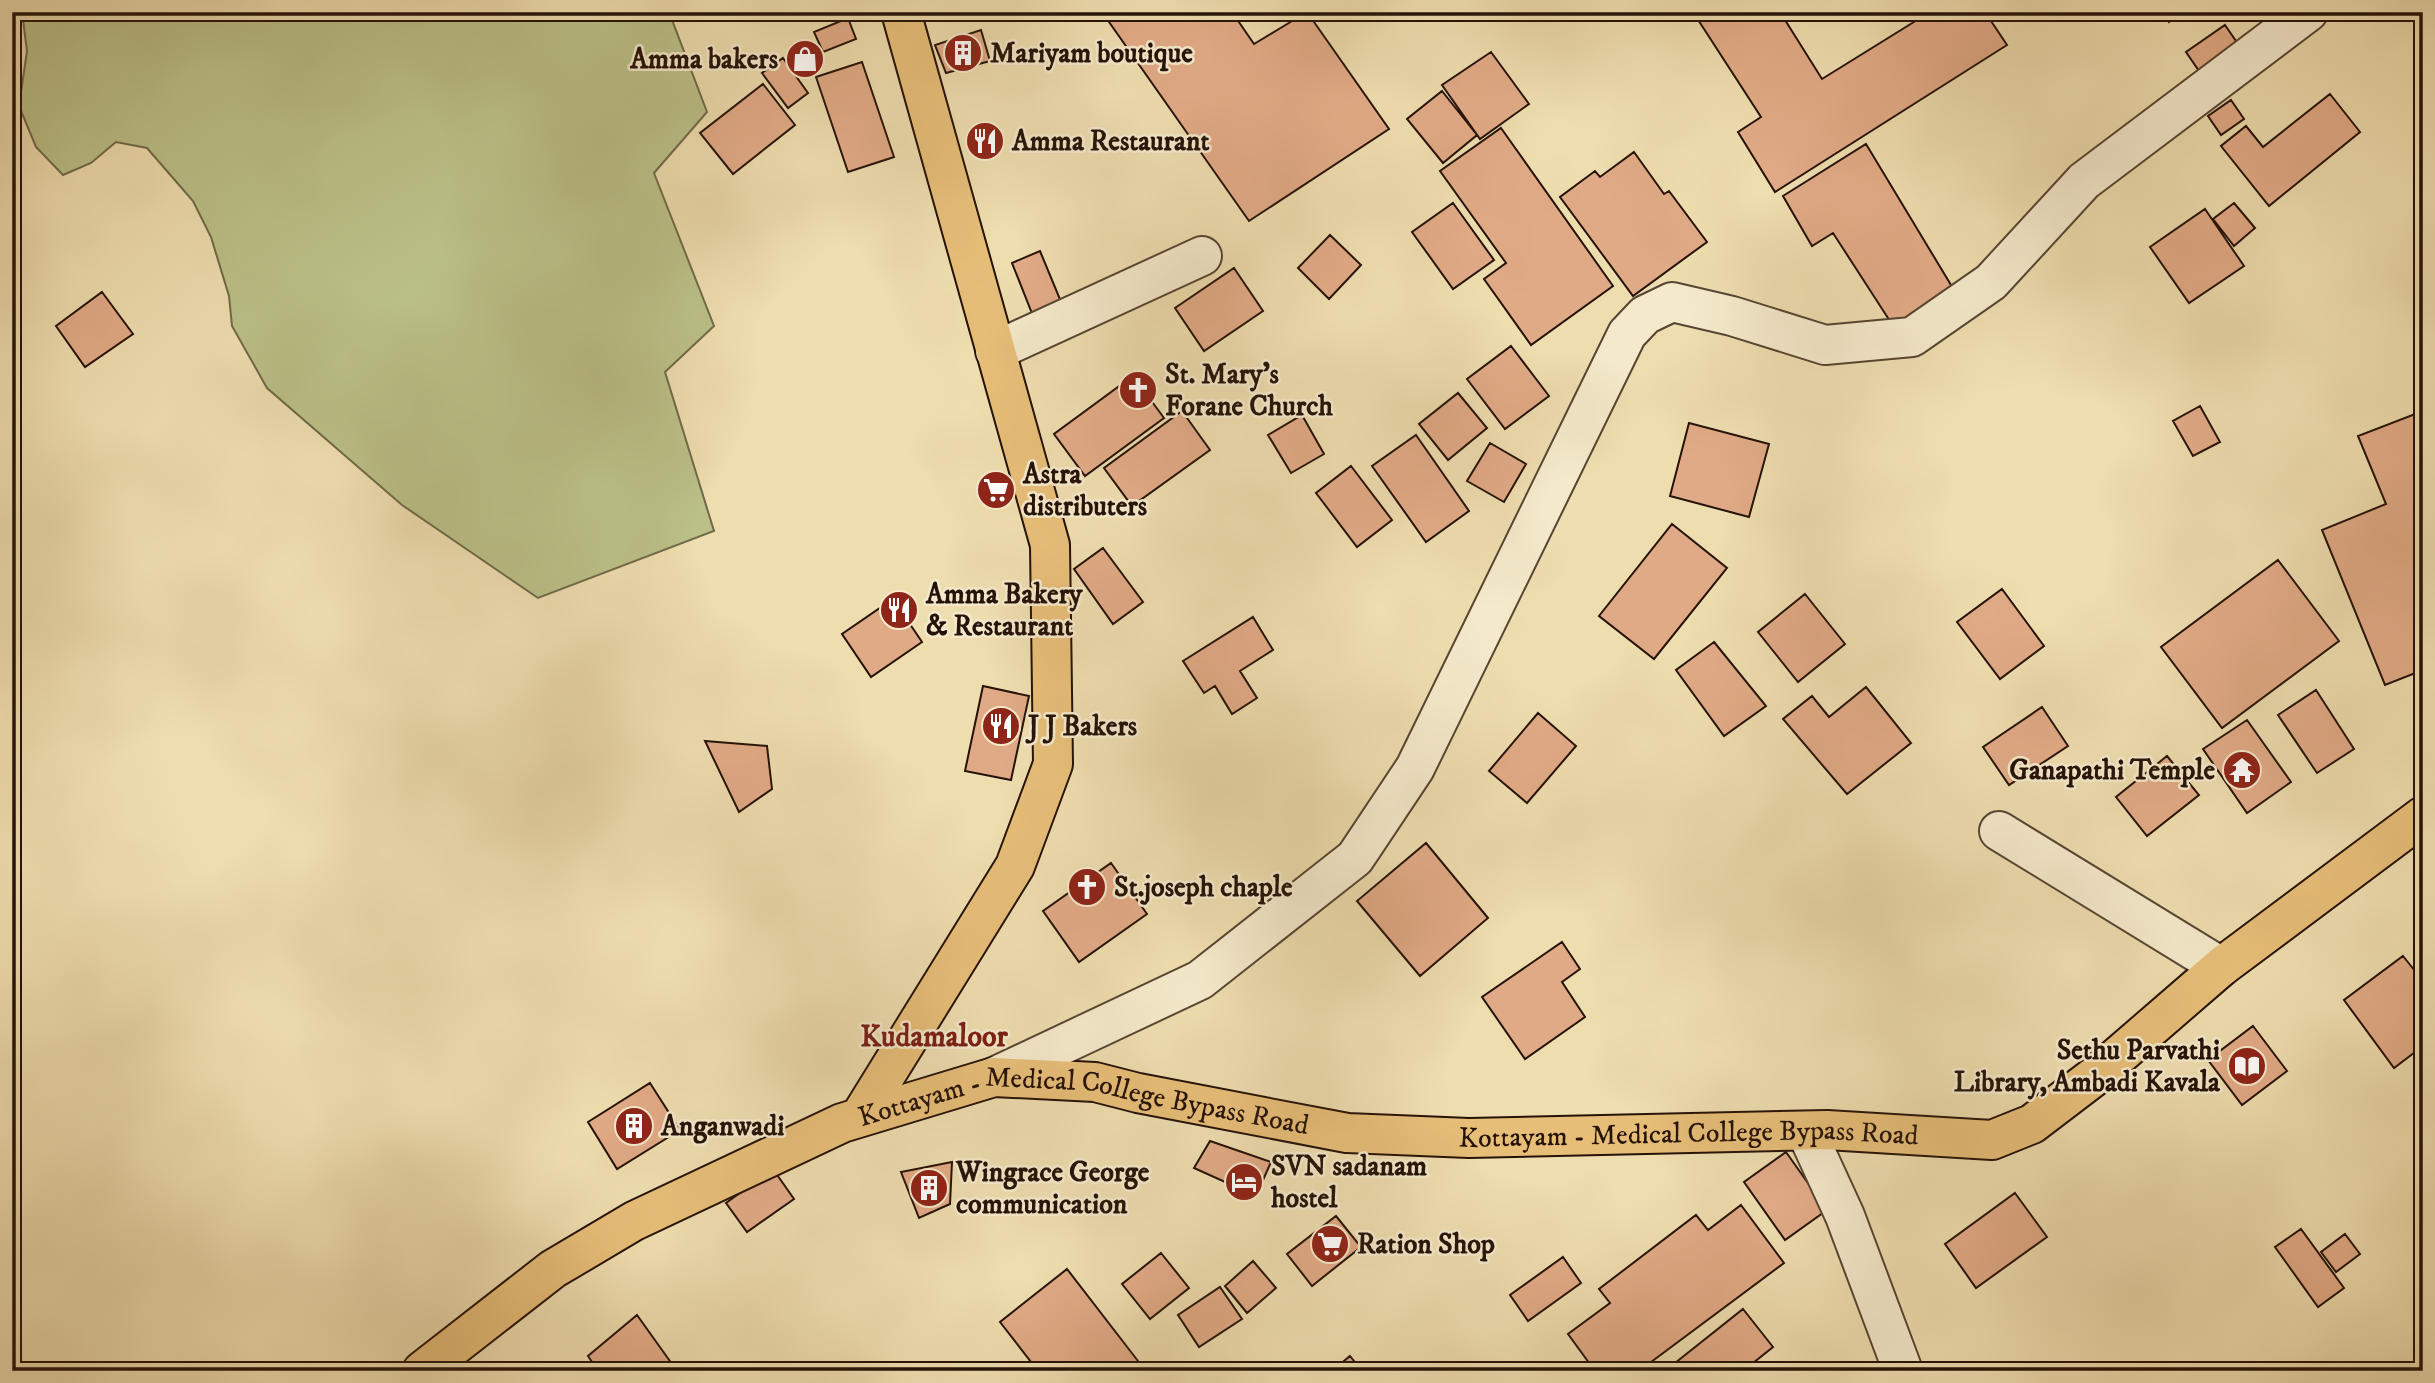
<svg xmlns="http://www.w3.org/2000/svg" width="2435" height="1383" font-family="'IM FELL DW Pica',serif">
<rect width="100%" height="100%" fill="#eeddaf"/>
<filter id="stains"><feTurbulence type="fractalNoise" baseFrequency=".00286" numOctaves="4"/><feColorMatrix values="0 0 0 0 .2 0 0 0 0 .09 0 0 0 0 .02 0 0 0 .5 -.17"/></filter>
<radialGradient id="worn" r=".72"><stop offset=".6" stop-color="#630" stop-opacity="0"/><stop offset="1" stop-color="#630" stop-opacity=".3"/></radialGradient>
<!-- green -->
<path fill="#bbc088" stroke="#706948" stroke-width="2" d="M22,12H669L707,112L654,173L714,326L665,372L714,531L538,598L402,505L267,388L232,326L229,296L211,237L193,201L147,148L116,142L91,163L63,175L36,147L19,106L27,51Z"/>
<!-- building -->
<path fill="#e1aa86" stroke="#251208" stroke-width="2" d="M1102,12H1232L1254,44L1307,12L1389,129L1249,221Z
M1693,12H1780L1822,79L1917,20L1911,12H1985L2007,45L1775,192L1738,132L1761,117Z
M2161,12H2179L2169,22Z
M848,18L856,39L823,52L814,32Z
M2225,25L2247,57L2208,84L2186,52Z
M981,30L990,61L946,73L935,45Z
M1491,52L1529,104L1480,139L1442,85Z
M783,58L808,93L788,108L762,73Z
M862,62L894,157L848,172L816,77Z
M763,84L795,125L733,174L700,133Z
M1442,91L1477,135L1443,163L1407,119Z
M2330,94L2360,132L2269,206L2221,146L2246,126L2263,147Z
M2231,100L2244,119L2221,135L2208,116Z
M1501,128L1613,286L1531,345L1484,279L1506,263L1440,171Z
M1866,144L1957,295L1897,332L1833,233L1812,246L1783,196Z
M1634,152L1664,194L1669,191L1707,242L1633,296L1560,197L1595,171L1600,177Z
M1453,203L1494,260L1453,289L1412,232Z
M2234,203L2255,228L2234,246L2213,219Z
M2205,209L2244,266L2189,303L2150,247Z
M1330,235L1361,265L1329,299L1298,268Z
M1040,251L1064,309L1035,321L1012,263Z
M1234,268L1263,311L1204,351L1175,308Z
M102,292L133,334L85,367L56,326Z
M1511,346L1549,396L1505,429L1467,379Z
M1133,376L1164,418L1085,476L1054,434Z
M1458,393L1487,428L1448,460L1419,424Z
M2200,406L2220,442L2193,456L2173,421Z
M1182,411L1210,450L1132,506L1104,468Z
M2423,411V670L2385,685L2322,530L2386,504L2358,436Z
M1302,415L1324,454L1291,473L1268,435Z
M1689,423L1769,444L1749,517L1670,496Z
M1416,435L1469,511L1426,542L1372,466Z
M1490,443L1526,464L1504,502L1467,481Z
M1351,466L1392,520L1357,547L1316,493Z
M1672,524L1727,568L1654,659L1599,616Z
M1103,548L1143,602L1113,624L1074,569Z
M2278,560L2339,641L2222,728L2161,647Z
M2002,589L2044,646L2000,679L1957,622Z
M1805,594L1845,644L1798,682L1758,632Z
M893,599L922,642L871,677L842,634Z
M1253,617L1273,650L1240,671L1257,698L1232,714L1215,686L1204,693L1183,661Z
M1714,642L1766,706L1724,736L1676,670Z
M983,686L1029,696L1011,780L965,771Z
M1866,687L1911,743L1847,794L1783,719L1812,696L1829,717Z
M2316,690L2354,749L2317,773L2278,715Z
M2042,707L2068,746L2009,785L1983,747Z
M1538,713L1576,746L1527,803L1489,771Z
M2247,720L2291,782L2247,813L2203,749Z
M705,741L767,746L772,789L739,812Z
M2167,756L2199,795L2147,836L2116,797Z
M1426,843L1488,918L1420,976L1357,901Z
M1111,863L1147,914L1079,962L1043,911Z
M1562,942L1580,969L1562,982L1585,1017L1525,1059L1482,997Z
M2403,956L2423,981V1046L2394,1068L2344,1000Z
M2253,1026L2287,1071L2242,1105L2208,1060Z
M650,1083L680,1130L617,1169L588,1122Z
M1210,1141L1271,1162L1256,1196L1194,1168Z
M1786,1152L1827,1210L1785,1240L1744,1182Z
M952,1162L950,1204L919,1218L901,1172Z
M773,1169L794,1199L747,1232L726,1203Z
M2015,1193L2047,1237L1976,1288L1945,1244Z
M1741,1205L1784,1263L1639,1371H1595L1568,1334L1610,1303L1599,1289L1696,1215L1708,1230Z
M1336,1216L1361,1247L1312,1286L1287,1254Z
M2301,1229L2344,1288L2318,1307L2275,1247Z
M2345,1234L2360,1254L2336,1272L2321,1252Z
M1161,1253L1189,1288L1150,1319L1122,1284Z
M1563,1257L1581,1283L1528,1321L1510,1295Z
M1253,1261L1276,1288L1247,1313L1225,1286Z
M1067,1269L1138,1361L1126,1371H1088L1085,1367L1081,1371H1038L1000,1322Z
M1220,1287L1242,1319L1199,1347L1178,1315Z
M1743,1309L1773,1347L1743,1371H1665Z
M637,1315L677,1371H598L588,1356Z
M1350,1356L1362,1371H1332Z"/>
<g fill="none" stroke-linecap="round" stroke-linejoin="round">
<defs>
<path id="minor" d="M995,351L1202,256
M1999,831L2221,967
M994,1077L1200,980L1355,858L1415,768L1627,334L1645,315L1672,302L1732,316L1825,345L1912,337L1991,282L2084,181L2308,12
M1806,1131L1845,1216L1903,1371"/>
<g id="major">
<path d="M861,1115L1015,866L1053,764L1050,545L901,12"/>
<path id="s1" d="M422,1371L553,1269L634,1221L842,1123L994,1077L1095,1082L1138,1093L1347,1133L1469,1138L1827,1130L1992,1140L2032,1124L2095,1076L2221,967L2423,816"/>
</g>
</defs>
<!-- minor casing -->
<use href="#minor" stroke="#574532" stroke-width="42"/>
<!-- major casing -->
<use href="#major" stroke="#251208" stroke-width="42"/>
<!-- minor -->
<use href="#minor" stroke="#f4e9cb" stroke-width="38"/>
<!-- major -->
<use href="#major" stroke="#e7be78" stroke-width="38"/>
</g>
<!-- icons -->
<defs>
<symbol id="building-disc" viewBox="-11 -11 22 22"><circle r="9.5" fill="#8f2418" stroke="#f4e9cb"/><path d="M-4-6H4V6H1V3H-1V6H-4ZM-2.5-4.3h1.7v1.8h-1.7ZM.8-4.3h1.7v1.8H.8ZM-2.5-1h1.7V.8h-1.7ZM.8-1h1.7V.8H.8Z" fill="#fff"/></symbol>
<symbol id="shop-disc" viewBox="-11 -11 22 22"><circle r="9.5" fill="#8f2418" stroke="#f4e9cb"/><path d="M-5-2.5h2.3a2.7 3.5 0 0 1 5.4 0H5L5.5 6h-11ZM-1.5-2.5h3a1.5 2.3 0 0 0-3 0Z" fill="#fff"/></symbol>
<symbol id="restaurant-disc" viewBox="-11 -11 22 22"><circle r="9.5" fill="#8f2418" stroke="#f4e9cb"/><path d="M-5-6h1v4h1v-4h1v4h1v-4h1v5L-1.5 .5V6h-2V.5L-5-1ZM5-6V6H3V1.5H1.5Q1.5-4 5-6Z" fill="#fff"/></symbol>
<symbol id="church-disc" viewBox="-11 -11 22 22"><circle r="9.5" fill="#8f2418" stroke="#f4e9cb"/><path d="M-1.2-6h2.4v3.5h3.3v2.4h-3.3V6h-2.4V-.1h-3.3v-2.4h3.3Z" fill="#fff"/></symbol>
<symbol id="supermarket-disc" viewBox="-11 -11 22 22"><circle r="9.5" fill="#8f2418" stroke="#f4e9cb"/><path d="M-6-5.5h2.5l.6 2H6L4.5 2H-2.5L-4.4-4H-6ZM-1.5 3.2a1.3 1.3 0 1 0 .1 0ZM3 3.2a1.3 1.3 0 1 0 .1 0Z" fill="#fff"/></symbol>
<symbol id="temple-disc" viewBox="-11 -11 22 22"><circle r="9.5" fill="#8f2418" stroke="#f4e9cb"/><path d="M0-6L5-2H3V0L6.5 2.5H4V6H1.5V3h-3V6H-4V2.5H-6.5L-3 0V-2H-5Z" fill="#fff"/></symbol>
<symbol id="library-disc" viewBox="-11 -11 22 22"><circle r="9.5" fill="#8f2418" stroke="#f4e9cb"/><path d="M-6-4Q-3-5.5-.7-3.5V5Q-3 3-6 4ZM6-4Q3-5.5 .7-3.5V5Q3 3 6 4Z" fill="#fff"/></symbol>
<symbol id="hotel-disc" viewBox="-11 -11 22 22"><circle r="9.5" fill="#8f2418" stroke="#f4e9cb"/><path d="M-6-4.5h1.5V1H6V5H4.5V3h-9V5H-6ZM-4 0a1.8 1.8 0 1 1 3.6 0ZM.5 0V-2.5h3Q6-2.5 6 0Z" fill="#fff"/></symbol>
</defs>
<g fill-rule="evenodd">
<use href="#building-disc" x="941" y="31" width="44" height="44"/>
<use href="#shop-disc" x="783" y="37" width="44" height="44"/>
<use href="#restaurant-disc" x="963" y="119" width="44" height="44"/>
<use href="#church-disc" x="1116" y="368" width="44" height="44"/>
<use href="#supermarket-disc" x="974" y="468" width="44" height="44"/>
<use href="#restaurant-disc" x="877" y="588" width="44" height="44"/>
<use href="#restaurant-disc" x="979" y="704" width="44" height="44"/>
<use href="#temple-disc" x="2220" y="748" width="44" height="44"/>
<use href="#church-disc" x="1065" y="865" width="44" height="44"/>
<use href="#library-disc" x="2225" y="1044" width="44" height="44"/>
<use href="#building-disc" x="612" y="1104" width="44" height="44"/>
<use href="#hotel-disc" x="1222" y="1160" width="44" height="44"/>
<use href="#building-disc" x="907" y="1166" width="44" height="44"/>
<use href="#supermarket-disc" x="1308" y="1222" width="44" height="44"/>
</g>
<g text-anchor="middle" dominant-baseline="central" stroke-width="5" stroke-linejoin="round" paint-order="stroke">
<!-- poi labels -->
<g font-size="28" font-weight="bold" fill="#251208" stroke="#f4e9cb" text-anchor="start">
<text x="990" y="53">Mariyam boutique</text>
<text x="778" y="59" text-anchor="end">Amma bakers</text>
<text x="1012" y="141">Amma Restaurant</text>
<text x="1165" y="374">St. Mary's<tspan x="1165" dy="32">Forane Church</tspan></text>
<text x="1023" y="474">Astra<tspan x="1023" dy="32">distributers</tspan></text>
<text x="926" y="594">Amma Bakery<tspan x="926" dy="32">&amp; Restaurant</tspan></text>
<text x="1028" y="726">J J Bakers</text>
<text x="2215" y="770" text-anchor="end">Ganapathi Temple</text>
<text x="1114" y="887">St.joseph chaple</text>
<text x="2220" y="1050" text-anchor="end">Sethu Parvathi<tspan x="2220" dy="32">Library, Ambadi Kavala</tspan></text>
<text x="661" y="1126">Anganwadi</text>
<text x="1271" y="1166">SVN sadanam<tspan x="1271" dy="32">hostel</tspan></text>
<text x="956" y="1172">Wingrace George<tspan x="956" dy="32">communication</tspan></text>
<text x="1357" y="1244">Ration Shop</text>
</g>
<!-- street labels -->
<g font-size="28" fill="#251208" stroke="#f4e9cb">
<text stroke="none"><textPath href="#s1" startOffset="738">Kottayam - Medical College Bypass Road</textPath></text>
<text stroke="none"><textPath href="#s1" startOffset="1349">Kottayam - Medical College Bypass Road</textPath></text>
</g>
<!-- neighbourhood labels -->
<g font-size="30" font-weight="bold" fill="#7a1f14" stroke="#f4e9cb">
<text x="934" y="1037">Kudamaloor</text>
</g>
</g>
<!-- margin -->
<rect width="2435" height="1383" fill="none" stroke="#eeddaf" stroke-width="42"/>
<rect x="14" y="14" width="2407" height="1355" fill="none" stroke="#251208" stroke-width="3.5"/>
<rect x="21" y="21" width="2393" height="1341" fill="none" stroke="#251208" stroke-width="2"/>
<rect width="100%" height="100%" filter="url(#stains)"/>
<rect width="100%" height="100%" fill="url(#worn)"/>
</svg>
